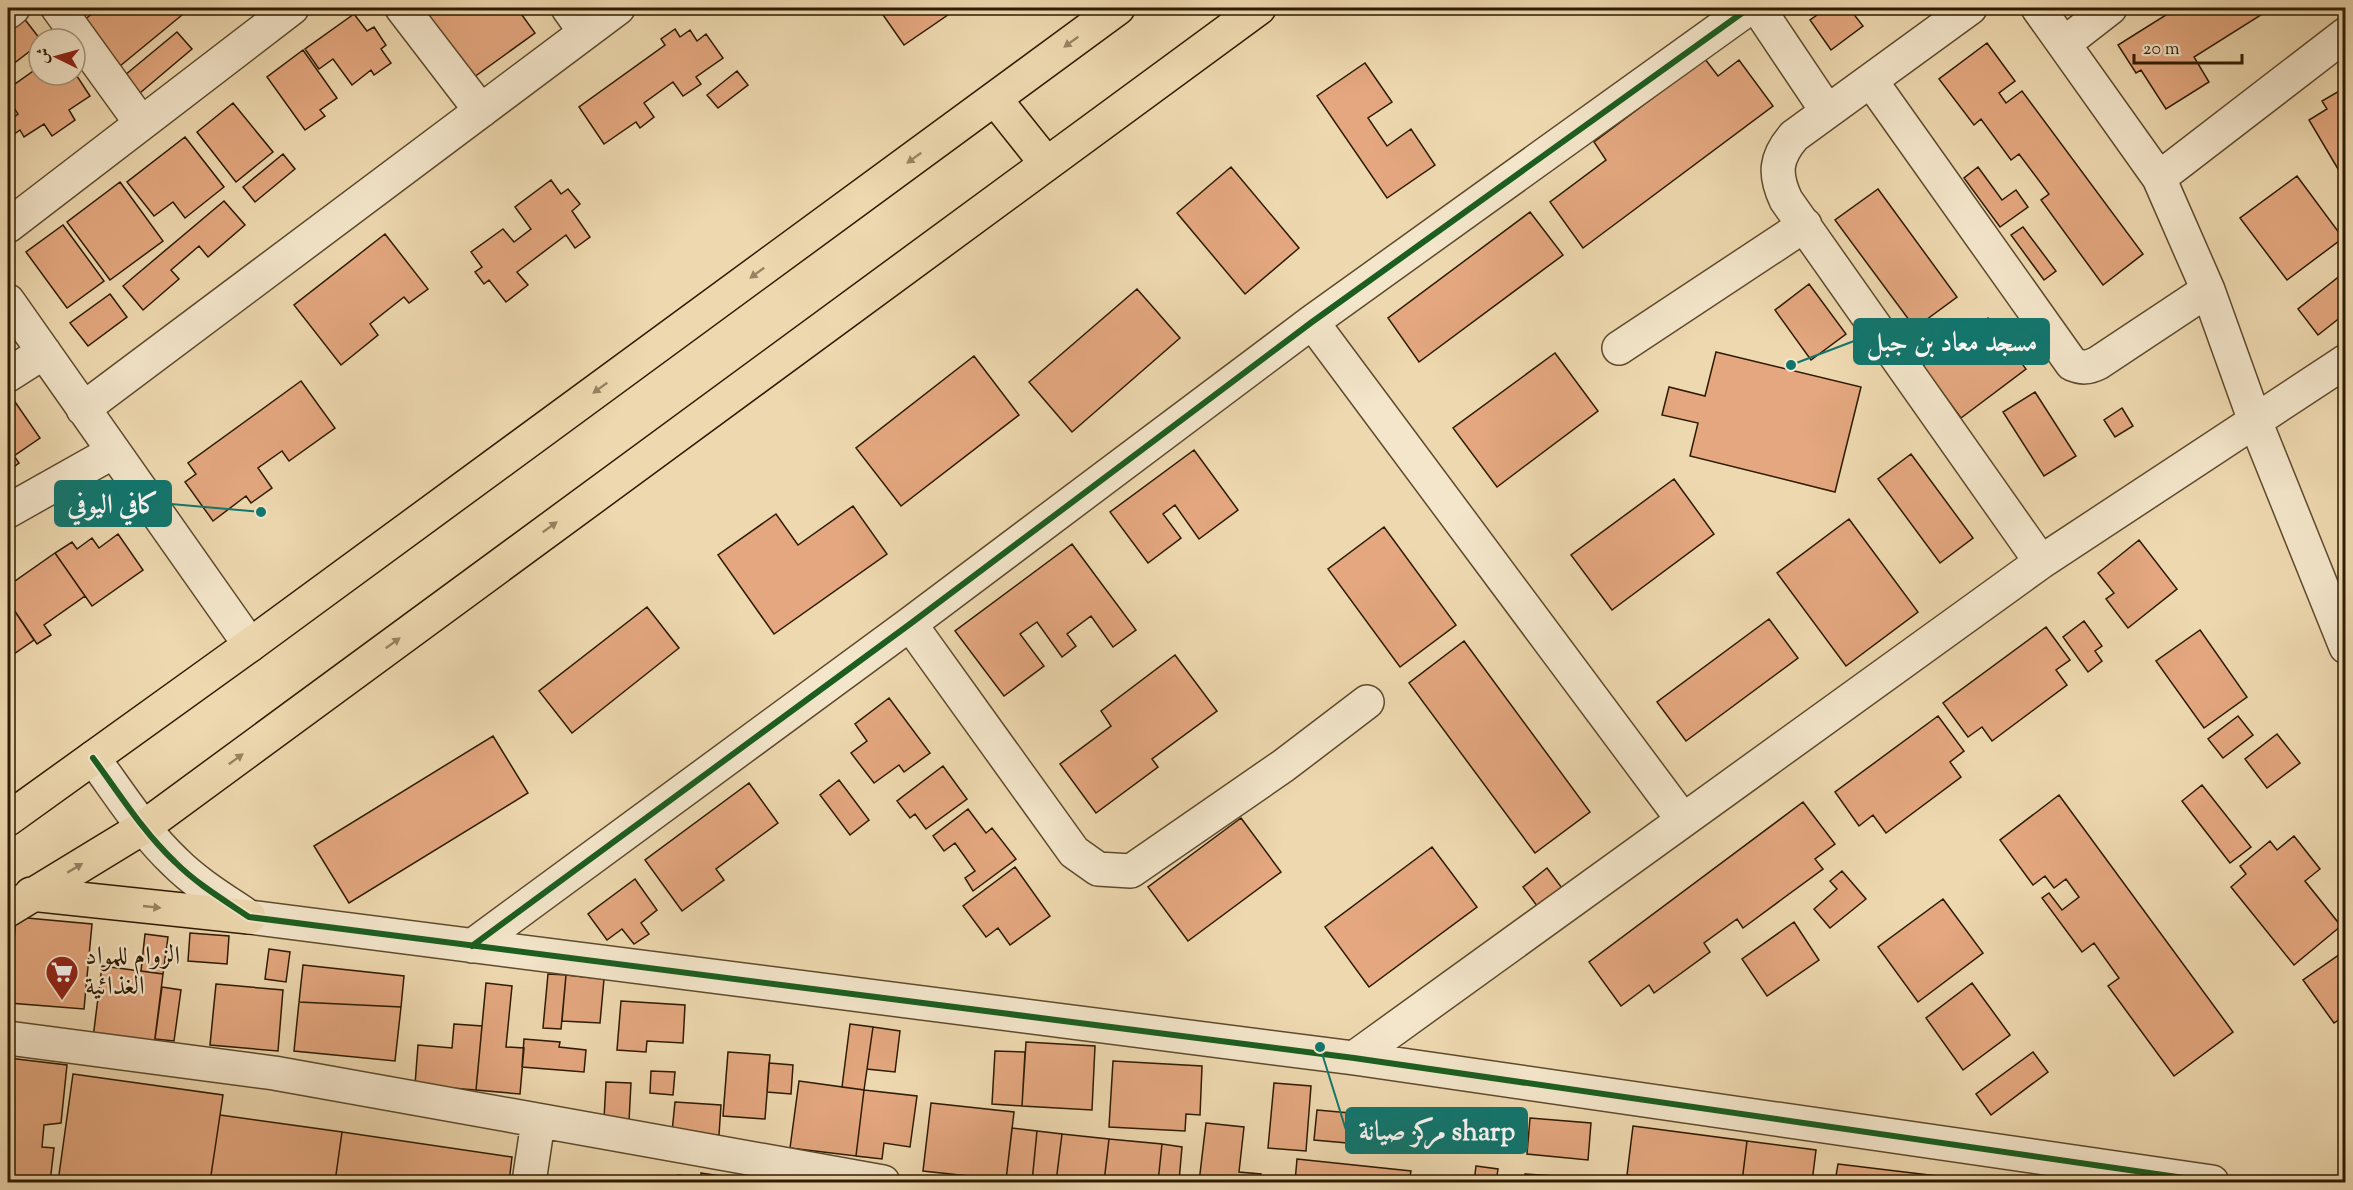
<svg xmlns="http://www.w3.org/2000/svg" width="2353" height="1190" font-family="'Sorts Mill Goudy',Amiri,serif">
<rect width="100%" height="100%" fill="#eed8af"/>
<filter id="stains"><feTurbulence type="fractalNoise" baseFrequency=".00333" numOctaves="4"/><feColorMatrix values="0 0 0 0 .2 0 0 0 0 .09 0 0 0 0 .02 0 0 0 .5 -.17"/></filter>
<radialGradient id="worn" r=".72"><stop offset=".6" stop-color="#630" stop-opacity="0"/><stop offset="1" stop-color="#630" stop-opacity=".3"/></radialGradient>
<!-- building -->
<path fill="#e4a77f" stroke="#2d1b01" stroke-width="1.5" d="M16,8L40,39L39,44L8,68V14Z
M99,8H176L182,15L120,66L83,21Z
M418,8H517L535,33L470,80Z
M888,8H958L904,45L881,12Z
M1827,8H1849L1863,26L1831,50L1810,20Z
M2177,8H2272L2194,57L2209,82L2166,109L2141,70L2136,73L2118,45Z
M354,14L367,31L374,27L386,45L381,49L391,63L374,75L371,70L352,85L333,59L319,69L305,49Z
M675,29L680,37L690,30L697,41L706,34L723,58L696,77L701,84L683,96L673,82L644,103L654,117L640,128L636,122L604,144L579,107L665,45L661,39Z
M177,32L192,49L134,98L119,80Z
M1987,43L2015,81L1999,93L2006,103L2022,91L2143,254L2103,285L2041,200L2049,194L2019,154L2011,160L1981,119L1974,125L1939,79Z
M303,50L337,98L320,110L325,116L305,130L267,77Z
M1705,59L1718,76L1739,60L1773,106L1583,248L1550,202L1606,160L1594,142Z
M1365,63L1392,102L1368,118L1387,146L1411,129L1435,165L1387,198L1317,96Z
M39,67V75H75V73L90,96L69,110L75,120L52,136L44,124L24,137L20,130L13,135L8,127V122L18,114L8,99V89Z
M737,71L748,85L718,108L707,95Z
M2346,87V165L2338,169L2309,120L2327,109L2322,101Z
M233,103L273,152L236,182L197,132Z
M185,137L224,187L185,218L173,202L154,216L127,182Z
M283,154L295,169L255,202L243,187Z
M1231,167L1299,248L1245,294L1177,213Z
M1978,167L2002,200L2016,190L2028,207L2000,227L1964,178Z
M2297,176L2343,238L2287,280L2240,218Z
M551,180L561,194L568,189L580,204L572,211L590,237L575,248L566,235L517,272L528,285L506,302L489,280L484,284L475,272L482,267L471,252L503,229L514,242L531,229L515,207Z
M120,182L163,241L110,280L67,222Z
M1878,189L1957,297L1915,328L1835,220Z
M224,201L245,225L208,257L199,246L171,270L179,279L143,310L123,286Z
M1530,212L1563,255L1419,362L1388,318Z
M63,225L104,281L67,308L26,252Z
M2023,227L2056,271L2044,280L2011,235Z
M385,234L428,289L409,303L404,297L370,324L378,335L341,365L294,305Z
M2346,271V313L2318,335L2298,309Z
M1809,284L1846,334L1811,360L1775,310Z
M1137,289L1180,338L1072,432L1029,382Z
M110,294L127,317L88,346L70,323Z
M1988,318L2026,369L1961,418L1923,366Z
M1716,352L1861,387L1835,492L1690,456L1698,423L1662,415L1669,387L1705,396Z
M1555,353L1598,411L1497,487L1453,428Z
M974,356L1019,415L901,506L856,448Z
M301,381L335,428L289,461L282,451L258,468L272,488L251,503L246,496L213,521L185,482L196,474L188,463Z
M2035,392L2076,456L2044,476L2003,412Z
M13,399L40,438L14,456L19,463L8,471V402Z
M2122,408L2133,426L2115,437L2104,420Z
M1194,450L1238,510L1199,539L1175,505L1163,514L1181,538L1148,563L1110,512Z
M1911,454L1973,538L1940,563L1878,479Z
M1674,479L1714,534L1612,610L1571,555Z
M853,506L887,554L774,634L718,555L776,514L798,545Z
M1849,519L1918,612L1846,666L1777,573Z
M1384,527L1456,625L1400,667L1328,569Z
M118,534L143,570L92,606L55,553L72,542L77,549L92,538L99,548Z
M2139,540L2177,589L2128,628L2106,599L2114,593L2098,573Z
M1072,544L1136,630L1113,647L1091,616L1067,634L1076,646L1062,657L1037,622L1020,634L1044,666L1004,696L955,631Z
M55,553L85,596L44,625L51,635L37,644L8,601V586Z
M8,601L34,640L8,658Z
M647,607L679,648L572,733L539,691Z
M1769,619L1798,658L1686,741L1657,702Z
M2084,621L2102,646L2095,651L2102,661L2088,672L2063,637Z
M2046,627L2070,660L2056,670L2067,685L1992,741L1982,727L1968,737L1943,703Z
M2200,630L2247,697L2204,728L2156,661Z
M1464,641L1590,812L1535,853L1409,683Z
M1175,655L1217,711L1152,759L1158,767L1096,813L1060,764L1111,726L1101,711Z
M889,698L930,753L904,772L899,765L874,783L851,753L867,741L855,724Z
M1938,716L1964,751L1950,762L1961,777L1886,833L1873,815L1859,826L1835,792Z
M2238,716L2253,735L2223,758L2208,739Z
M2277,734L2300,763L2267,788L2245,759Z
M493,736L528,793L349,903L314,846Z
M943,766L967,799L926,829L915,814L910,818L897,801Z
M839,780L869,820L850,835L820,795Z
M749,783L778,823L716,869L724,880L682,911L645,860Z
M2202,785L2251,847L2230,863L2182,801Z
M2059,795L2233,1032L2174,1076L2108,986L2119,978L2094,943L2082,952L2042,898L2049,893L2062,910L2079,897L2066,879L2054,888L2045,876L2033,885L2000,840Z
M1803,802L1835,844L1815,859L1823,869L1743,928L1737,919L1704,943L1710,952L1654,993L1649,985L1621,1006L1589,962Z
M968,809L986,833L992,828L1016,859L973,891L965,878L975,871L955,843L944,851L933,836Z
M1241,818L1281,872L1188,941L1148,887Z
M2294,836L2320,869L2305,881L2341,926L2294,965L2231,887L2246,874L2240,866L2270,841L2277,850Z
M1432,847L1477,907L1369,987L1325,927Z
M1015,867L1050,916L1010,945L998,928L986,937L963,906Z
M1547,868L1565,892L1540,910L1523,887Z
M1842,871L1866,899L1830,928L1814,909L1837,889L1830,881Z
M635,879L657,910L641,923L649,934L634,944L622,929L607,940L588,914Z
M1943,899L1983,953L1918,1002L1878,947Z
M16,917L92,924L84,1009L9,1003Z
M1794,922L1819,960L1767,996L1742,959Z
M190,933L229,936L227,964L188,961Z
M145,934L168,937L163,974L141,971Z
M269,949L290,952L286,982L265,979Z
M2346,950V1015L2334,1023L2303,980Z
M303,965L404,976L401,1007L299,1002Z
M102,966L163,974L154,1046L93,1038Z
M548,974L566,975L561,1029L543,1028Z
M566,975L604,979L600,1023L562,1021Z
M486,983L512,986L506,1047L524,1048L520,1094L476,1090Z
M1972,983L2010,1035L1963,1070L1926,1018Z
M216,984L283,990L278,1051L210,1045Z
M162,987L181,990L174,1041L155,1039Z
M621,1001L685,1005L683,1043L647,1041L646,1052L617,1050Z
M299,1002L401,1007L395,1061L294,1051Z
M454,1024L482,1026L476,1090L415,1085L418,1045L452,1048Z
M850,1024L873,1027L864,1090L842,1087Z
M873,1027L900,1031L895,1072L867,1069Z
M524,1039L560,1042L559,1047L586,1050L584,1072L522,1067Z
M1026,1042L1095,1046L1092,1110L1022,1106Z
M995,1051L1025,1052L1022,1106L992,1104Z
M728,1052L770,1055L765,1119L723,1116Z
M2033,1052L2048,1072L1991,1115L1976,1094Z
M8,1058L67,1065L61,1123L44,1125L42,1147L54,1148L50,1182H8Z
M1113,1061L1202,1066L1200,1115L1186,1114L1185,1131L1109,1127Z
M769,1063L793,1065L791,1094L767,1092Z
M651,1071L675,1072L673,1095L650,1093Z
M73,1074L223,1095L210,1182H58Z
M799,1081L864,1090L856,1156L790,1148Z
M606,1082L631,1083L629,1121L604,1119Z
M1274,1083L1311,1086L1306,1151L1268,1148Z
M864,1090L917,1096L910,1147L884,1143L882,1159L856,1156Z
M675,1102L721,1105L719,1135L672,1132Z
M931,1103L1014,1112L1006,1180L923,1171Z
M1317,1110L1417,1119L1414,1149L1314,1140Z
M220,1115L342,1132L335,1182H210Z
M1530,1118L1591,1123L1588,1160L1527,1154Z
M1206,1123L1244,1127L1239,1172L1261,1174L1260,1182H1199Z
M1633,1126L1747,1141L1742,1182H1684L1627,1175Z
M1012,1128L1037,1131L1032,1182L1006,1180Z
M1037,1131L1062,1134L1056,1182H1032Z
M342,1132L512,1157L509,1182H335Z
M1062,1134L1109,1139L1104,1182H1056Z
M1109,1139L1162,1144L1158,1182H1104Z
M1747,1141L1816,1150L1812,1182H1742Z
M1162,1144L1182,1147L1179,1181L1197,1182H1158Z
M1297,1159L1411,1171L1409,1182H1295Z
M1838,1164L1962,1179V1182H1835Z
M1476,1166L1498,1169L1496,1182H1474Z
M701,1173L720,1176V1182H677L678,1175L701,1178Z
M1525,1174L1603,1179V1182H1524Z"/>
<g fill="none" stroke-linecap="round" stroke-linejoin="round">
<defs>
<path id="minor" d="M58,8L141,123
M402,8L481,111
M568,8L585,32
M1758,8L1827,111
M1970,8L1794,136C1775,158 1774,174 1786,200L2041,562
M2038,8L2159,178L2208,290L2255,421L2346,647
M8,12L13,8
M2065,43L2110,8
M1871,81L2072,364C2082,368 2088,368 2098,363L2208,290
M2159,178L2346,34
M8,226L292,8
M8,301L250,645
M1312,322L1683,820
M1619,348L1805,225
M8,375L44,352
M83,409L618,8
M8,511L113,452
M910,624L1074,852L1098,869L1131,871L1283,766L1367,702
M93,758C119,793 143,832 175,862C197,884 224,900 249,917L1354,1058L2212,1182
M472,946L910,624L1312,322L1749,8
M8,1038L274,1073L883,1182
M1354,1058L2041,562L2346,361
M529,1182L538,1122"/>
<path id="primary" d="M995,99L1046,163
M8,819L250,645L1118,8
M31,894L249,917
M8,910L144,827L1259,8"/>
</defs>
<!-- minor casing -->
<use href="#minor" stroke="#5d4a2c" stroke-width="36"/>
<!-- primary casing -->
<use href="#primary" stroke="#2d1b01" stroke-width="36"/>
<!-- minor -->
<use href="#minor" stroke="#f4e6cb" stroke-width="33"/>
<!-- primary -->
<use href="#primary" stroke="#eed8af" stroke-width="33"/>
<defs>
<path id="cycleway" d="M93,758C119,793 143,832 175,862C197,884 224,900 249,917L1354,1058L2212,1182
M472,946L910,624L1312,322L1749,8"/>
</defs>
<!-- cycleway casing -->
<use href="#cycleway" stroke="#f4e6cb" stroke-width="10"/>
<!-- cycleway -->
<use href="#cycleway" stroke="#1b5e20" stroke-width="6"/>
</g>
<!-- one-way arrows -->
<defs><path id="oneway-solid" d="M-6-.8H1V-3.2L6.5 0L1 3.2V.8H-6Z" transform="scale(1.5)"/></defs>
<g fill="#978361">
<use href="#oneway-solid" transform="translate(1071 42) rotate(144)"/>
<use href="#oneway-solid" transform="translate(914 158) rotate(144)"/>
<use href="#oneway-solid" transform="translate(757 273) rotate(144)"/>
<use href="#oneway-solid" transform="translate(600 388) rotate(144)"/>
<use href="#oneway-solid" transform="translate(550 527) rotate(-36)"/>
<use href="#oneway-solid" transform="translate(393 643) rotate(-36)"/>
<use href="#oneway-solid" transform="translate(236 759) rotate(-36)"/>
<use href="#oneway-solid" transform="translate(75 868) rotate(-31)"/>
<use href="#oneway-solid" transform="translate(152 907) rotate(6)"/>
</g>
<!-- icons -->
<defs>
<symbol id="supermarket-pin" viewBox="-11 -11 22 30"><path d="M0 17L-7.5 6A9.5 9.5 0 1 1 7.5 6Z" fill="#8f2418" stroke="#f4e6cb"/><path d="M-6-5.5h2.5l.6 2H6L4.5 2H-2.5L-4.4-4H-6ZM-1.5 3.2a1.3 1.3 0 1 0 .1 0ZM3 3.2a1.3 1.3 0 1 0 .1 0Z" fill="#fff"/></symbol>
</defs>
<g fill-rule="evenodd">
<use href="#supermarket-pin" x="43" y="953" width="38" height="52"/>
</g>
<g text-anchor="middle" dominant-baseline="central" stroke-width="4.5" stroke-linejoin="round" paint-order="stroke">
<!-- poi labels -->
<g font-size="26" fill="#2d1b01" stroke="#f4e6cb" text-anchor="start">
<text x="85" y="957">الزوام للمواد<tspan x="85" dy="30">الغذائية</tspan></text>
</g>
</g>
<!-- callouts -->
<path fill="none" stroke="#0f766e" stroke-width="2" d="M1791 365L1854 341M261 512L171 504M1320 1047L1346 1130"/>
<g fill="#0f766e" stroke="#f4e6cb" stroke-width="2">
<circle cx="1791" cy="365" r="6"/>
<circle cx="261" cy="512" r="6"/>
<circle cx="1320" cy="1047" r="6"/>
</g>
<g fill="#0f766e" stroke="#0f766e" stroke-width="2">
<rect x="1854" y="319" width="195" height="45" rx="6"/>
<rect x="55" y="481" width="116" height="45" rx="6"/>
<rect x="1346" y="1108" width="181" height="45" rx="6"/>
</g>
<g font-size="27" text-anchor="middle" font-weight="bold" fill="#fff">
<text x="1952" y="351">مسجد معاد بن جبل</text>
<text x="113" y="513">كافي اليوفي</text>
<text x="1437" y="1140">مركز صيانة sharp</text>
</g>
<!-- margin -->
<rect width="2353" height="1190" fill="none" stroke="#eed8af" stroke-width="30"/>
<rect x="9" y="9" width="2335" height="1172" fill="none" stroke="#2d1b01" stroke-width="3"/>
<rect x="15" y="15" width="2323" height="1160" fill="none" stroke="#2d1b01" stroke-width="1.5"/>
<!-- north arrow -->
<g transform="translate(57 57) rotate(275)"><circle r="28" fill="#f4e6cb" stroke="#a4957a" stroke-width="1.5"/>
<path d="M0-4.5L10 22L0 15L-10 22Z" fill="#8f2418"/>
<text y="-9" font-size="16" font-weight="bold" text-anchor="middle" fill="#2d1b01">ش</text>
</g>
<!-- scale -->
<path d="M2134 54v9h108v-9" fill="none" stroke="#2d1b01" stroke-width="3"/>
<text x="2143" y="54" font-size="18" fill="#2d1b01" stroke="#f4e6cb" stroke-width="4.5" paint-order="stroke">20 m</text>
<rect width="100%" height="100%" filter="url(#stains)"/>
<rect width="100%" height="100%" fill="url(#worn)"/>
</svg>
